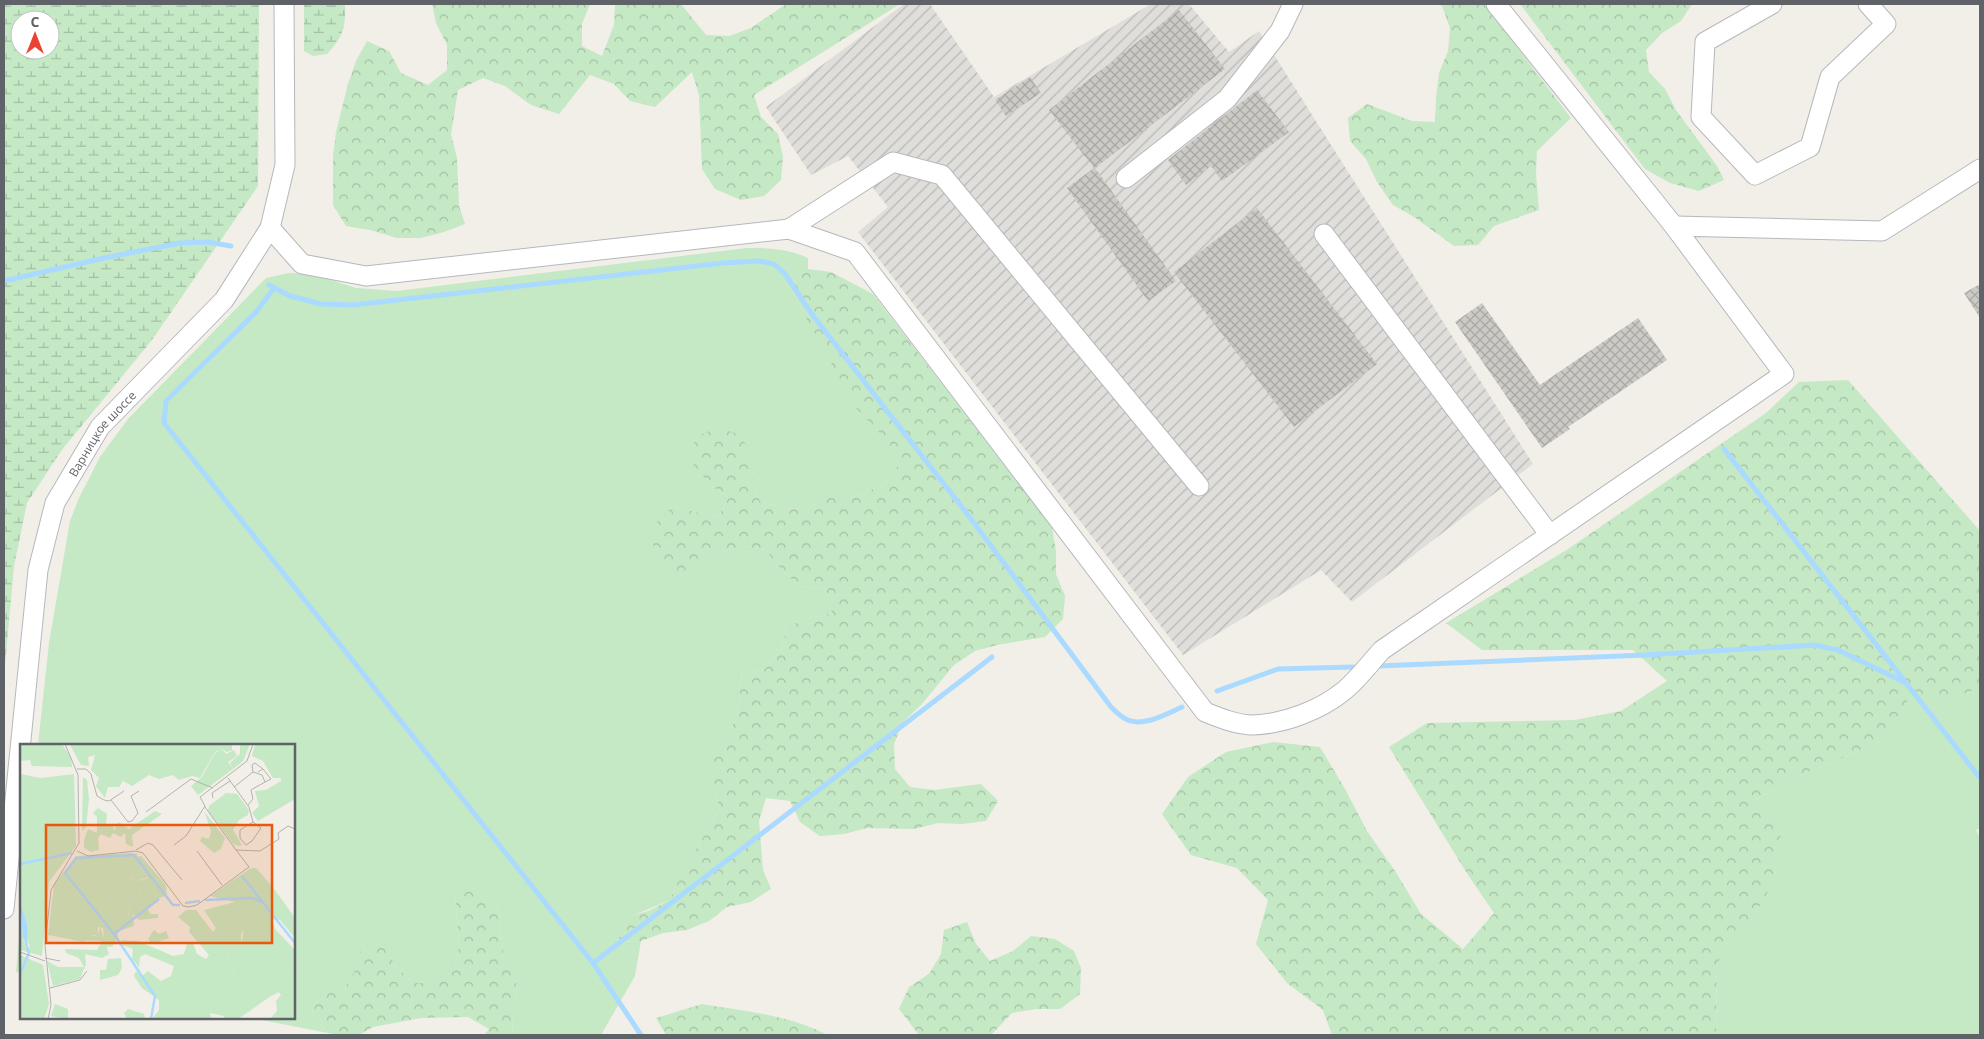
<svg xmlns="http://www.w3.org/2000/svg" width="1984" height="1039" font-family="'Open Sans',sans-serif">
<defs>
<pattern id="industrial-furrows" width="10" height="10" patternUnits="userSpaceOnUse" patternTransform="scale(1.25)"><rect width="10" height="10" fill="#e0deda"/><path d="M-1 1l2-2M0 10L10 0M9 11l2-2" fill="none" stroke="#b9b8b5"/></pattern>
<pattern id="forest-crowns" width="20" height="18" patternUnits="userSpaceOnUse" patternTransform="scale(1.25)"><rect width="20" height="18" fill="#c5e8c5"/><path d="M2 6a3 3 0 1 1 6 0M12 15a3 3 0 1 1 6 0" fill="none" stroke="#a3c0a4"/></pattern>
<pattern id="wetland-marsh" width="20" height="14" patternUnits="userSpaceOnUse" patternTransform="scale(1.25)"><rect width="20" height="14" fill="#c5e8c5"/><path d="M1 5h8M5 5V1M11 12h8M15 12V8" fill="none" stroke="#a3c0a4"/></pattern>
<pattern id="building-cross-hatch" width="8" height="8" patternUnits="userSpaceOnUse" patternTransform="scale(1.25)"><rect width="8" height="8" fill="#cccac5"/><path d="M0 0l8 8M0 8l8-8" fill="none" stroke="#a9a8a4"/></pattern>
</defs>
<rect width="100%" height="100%" fill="#f1efe8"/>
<!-- industrial -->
<path fill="url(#industrial-furrows)" d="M904,4H930L994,97L1151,4H1189L1229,52L1259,31L1533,464L1352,602L1321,570L1183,655L858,232L888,207L848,156L811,175L766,107Z"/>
<!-- green -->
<path fill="#c5e8c5" d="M747,248C769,248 788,249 808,258V269L790,285L800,307L874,425L889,443L899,464L885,484L850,498H826L806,509L783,508L760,501L752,478V454L709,484L728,497L718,518L673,506L677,578L719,553L742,546L765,550L781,569L799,586L824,589L832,613L809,618L787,627L781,650L765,669L742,673L737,719L722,739L713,785L720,808L680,877L670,900L625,919L618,942L641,941L635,976L601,1035H513L512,1019L517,997L516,974L504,955L497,906L455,896L459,945L455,970L436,983H413L394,964L384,942L357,967L344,989L320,992L312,1014L328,1033L251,1018H294V745H38L49,643L70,521L79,498L100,457L128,419L266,278L289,273L312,274L356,288L397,291Z
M1980,688V828L1976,830L1980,838V1035H1716L1717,963L1749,924L1772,885L1755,800L1797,777L1882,741L1910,697H1956Z
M21,916V973L16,972Z"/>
<!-- forest -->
<path fill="url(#forest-crowns)" d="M432,4H590L582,24V46L602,56L614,25L615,4H681L706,35L729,36L751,28L786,4H900L754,95L761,117L778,134L783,157L781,180L764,196L741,200L715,189L702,169L699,95L692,72L655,107L630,101L614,84L590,75L559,114L531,105L505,86L483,78L458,90L451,135L457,158L459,206L465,224L444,232L421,238H397L370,230L346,226L333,205V156L336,132L348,84L356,61L367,41L389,51L401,73L428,85L447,70V45L436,23Z
M1439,4H1484L1571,118L1537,151L1536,174L1539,210L1494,226L1478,245L1454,246L1414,217L1393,205L1377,182L1366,159L1350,141L1348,118L1367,104L1412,121L1435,122L1436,98L1439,73L1448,51L1450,28L1442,6Z
M1520,4H1692L1681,21L1662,33L1646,50L1649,72L1665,89L1676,110L1717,166L1724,180L1699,191L1670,183L1645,169Z
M808,269L831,272L873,294L1052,527L1056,551V574L1065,596L1063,619L1045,637L997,645L975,651L954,665L921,705L903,722L894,744L895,769L910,787L934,790L981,784L998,801L986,821L961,824L938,823L914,829L867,828L844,834L820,836L800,822L790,801L766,798L759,821L763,870L771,889L751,902L727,907L709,921L687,930L663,933L641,941L618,942L625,918L648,911L670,900L680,877L720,808L713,785L712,761L722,739L737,719L742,673L765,669L781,650L787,627L809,618L832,613L824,589L799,586L781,569L765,550L742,546L719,553L677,578L653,549L656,523L673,506L718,518L728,497L709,484L692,463L695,437L717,428L739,434L752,454V478L760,501L783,508L806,509L826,498H850L885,484L899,464L889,443L856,408L800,307L790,285Z
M1848,380L1980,531V688L1956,697H1910L1882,741L1797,777L1755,800L1782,839L1772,885L1749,924L1717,963L1716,1035H1332L1323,1010L1287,983L1256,944L1268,900L1237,868L1191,855L1162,814L1188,777L1226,752L1273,742L1320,747L1345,789L1367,831L1397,874L1421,914L1463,949L1494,913L1468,875L1389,747L1427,723L1575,720L1621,711L1667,681L1633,650H1482L1446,623L1568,549L1766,413L1799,382Z
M476,888L497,906L504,955L516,974L517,997L512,1019L513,1035H484L489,1029L468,1017L421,1018L373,1027L359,1035H338L328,1033L312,1014L320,991L344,989L357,967L362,943L385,942L394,964L413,983H436L455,970L459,945L455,896Z
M967,922L976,944L990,961L1013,951L1031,936L1055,939L1074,951L1081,968L1080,994L1060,1009H1036L1012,1013L991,1035H919L899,1009L909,987L929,974L941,954L944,930Z
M702,1004C742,1011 791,1015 827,1035H666L656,1018Z"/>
<!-- wetland -->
<path fill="url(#wetland-marsh)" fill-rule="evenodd" d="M4,4H259L258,186L152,340L61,451L27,503L14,566L4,676ZM20,20H50V50H20Z
M304,4H345C346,27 343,37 327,54L313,56L304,51Z"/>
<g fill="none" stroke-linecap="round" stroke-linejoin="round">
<!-- stream -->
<path stroke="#aadaff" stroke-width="5" d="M4,281L104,258L180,243L208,242L231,246
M269,285L290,296L321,304L353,305L723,263L759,261L774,264L785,274L811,313L968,515L1111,707C1115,711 1119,715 1124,718C1141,729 1166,714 1182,707
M274,288L257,311L166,401L164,423L593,963L641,1035
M1724,449L1980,778
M1378,666L1645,655L1814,645L1838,650L1906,683
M1217,691L1278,669L1353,667
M593,963L992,657"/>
</g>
<!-- building -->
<path fill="url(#building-cross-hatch)" d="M1179,10L1225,69L1095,168L1176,281L1148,301L1067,188L1094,168L1049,110Z
M1030,77L1041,93L1006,116L995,100Z
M1257,90L1289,132L1222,181L1211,166L1186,185L1168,160Z
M1257,208L1377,364L1294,427L1174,272Z
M1980,284V318L1964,293Z
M1482,303L1540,385L1638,318L1667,360L1568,427L1570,429L1542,448L1455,322Z"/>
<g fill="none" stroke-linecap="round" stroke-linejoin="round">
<defs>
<g id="minor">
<path d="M1496,4L1674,226"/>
<path d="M1772,4L1705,42L1701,117L1755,175L1810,147L1830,77L1886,24L1868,4"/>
<path d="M1126,178L1227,99L1280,31L1293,4"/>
<path d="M270,228L302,264L366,276L789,229L855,252L1205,712C1220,718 1237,725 1253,725C1284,724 1321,710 1345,690C1359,678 1370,663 1382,650L1784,374L1674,226L1882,231L1980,169"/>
<path d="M789,229L893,162L942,175L1199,486"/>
<path d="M1324,234L1550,535"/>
<path id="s1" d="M4,909L38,570L55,503L100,427L224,300L270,228L285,165L284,4"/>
</g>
</defs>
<!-- minor casing -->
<use href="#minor" stroke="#b5b8bc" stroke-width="21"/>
<!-- minor -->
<use href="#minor" stroke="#fff" stroke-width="19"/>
</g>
<g text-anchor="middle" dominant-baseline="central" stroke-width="5" stroke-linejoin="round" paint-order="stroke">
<!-- street labels -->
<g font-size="12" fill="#5f6368" stroke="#fff">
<text stroke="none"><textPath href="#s1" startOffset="494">Варницкое шоссе</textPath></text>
</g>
</g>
<!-- overview -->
<g transform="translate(20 744)">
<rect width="275" height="275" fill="#f1efe8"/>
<path d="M202,5L206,10L214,6L217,12L208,18L213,25L178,51L171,42L182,33L195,9ZM111,109L118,110L116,113L128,133L115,138L112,132L109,137L108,144L113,143L121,150L111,157L108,173L102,183L97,185L98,192L92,203L85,202L83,184L78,183V191H67L64,198L28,191L34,140L56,112ZM256,154L275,182V194L260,176L251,175L255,185L275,206V219L268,228H257L252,240L261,247L251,252V246H236L229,238L214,232L206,207L221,202L226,172Z" fill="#c5e8c5"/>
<path d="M0,0H42L51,14L52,23L12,22L10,16L0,17ZM212,0V6L207,8L202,5L195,8L180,34L172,32L159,36L153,31L139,35L129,31L112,42L103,37L99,43H88L85,54L76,42L79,34L71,26L75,11L68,13L69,22L61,21L50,1ZM220,0H230L223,17L213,25L210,19L220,10ZM235,0H275V55L238,77L232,69L239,62L235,47L246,46L261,37V34H253L243,17L232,12ZM206,49L217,50L229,66L228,71L219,76L213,86L222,101L219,102L213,100L188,67L189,62ZM78,64L87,70L86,80L93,81L94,87L98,78L109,85L135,67L142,70L112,91L113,103L106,100L105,89L101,93L93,89L90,94L81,90L78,94L79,106L71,108L64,104V96L68,85L77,89V73L73,69ZM184,67L205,94L201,105L194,109L180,97L182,93L189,95L191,87ZM121,112L146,141L147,151L135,156L128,165L130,170H138V174L119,176L113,171L114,182L96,188L108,173L111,157L121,150L113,143L103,146L100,143L103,138L109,137L105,130H110L115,138L128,134L116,113ZM231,124H236L252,142L275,174V182L256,155L226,172L229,176L221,190V202L206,207L214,232L229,238L237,246H251V252L218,275H204V272L190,269L191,275H132L139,266V256L122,244L114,232L116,227L122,232L128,227L141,237L151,232L154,222L125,210L120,213L119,223L112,215L113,205L103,201L101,196L118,197L153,212L164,210L167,200L173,199L177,210L186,215L189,211L169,188L170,183L158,173L166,166H176L193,188L196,184L184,166L215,158L190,152ZM80,182L89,210L82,214L65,210L66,220L60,235L33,242L27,217L38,223H64L59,214L46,209L45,205L77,206L82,197L62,196L67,188L73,192L78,191ZM134,186L139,190L146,187L149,194L132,200L128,195ZM35,260L48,265V275L31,272ZM108,265L124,270L125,275H107L104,269Z" fill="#c5e8c5"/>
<path d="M0,30L21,34L54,30L56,102L29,138L22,212L0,206V169L4,198L10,205L0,159ZM63,33L67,36L69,55L66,83L62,87ZM0,211L23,221L29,260L24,275H0ZM275,219V275H250L257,267L256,257L261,251L252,240L257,228H268Z" fill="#c5e8c5"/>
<path d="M101,214L102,224L98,231L80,236V226H86L88,215Z" fill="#c5e8c5"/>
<path d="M0,159L7,180L8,207L3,193Z" fill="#aadaff"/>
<path fill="none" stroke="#aadaff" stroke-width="2.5" d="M57,113L45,129L94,190L135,252L131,275M58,114L114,111L153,161H160M0,120L52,109M222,132L275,199M185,156L232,154L242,158M165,159L180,157M94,190L139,155M0,230L9,209L7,203"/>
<path fill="none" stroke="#b3b3b1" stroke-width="1" d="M57,25H66L71,30L77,52L84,56L89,57L104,47M233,28L232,21L235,19L243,25M238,28L243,25L251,35L245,38M208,34L229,63L233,78L220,86V94L226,101L232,97L241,84L233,78M214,43L233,28L242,31L245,38L231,46L233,55L228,61M193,54L192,49L210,37M91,56L108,78L112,77L118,69L111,52L119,47M185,63L216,106M126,68L171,35L193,44M154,101L166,92L185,62L180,53L227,17L233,0M116,106L128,99L133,101L162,136M57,107L68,112L116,107L123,109L163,162L169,163L177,161L229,123L216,106L240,107L259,95L258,89L268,82L275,85M177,107L202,141M0,208L25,217M25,214L40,217M30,244L60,236L67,227M28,275L31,261L25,201L31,146L59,99L58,31L45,0"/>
<path fill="#e8590c" fill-opacity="0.15" stroke="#e8590c" stroke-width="2.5" d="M26,81H252V199H26Z"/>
<rect width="275" height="275" fill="none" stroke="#5f6368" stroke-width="2.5"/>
</g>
<!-- border -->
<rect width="1984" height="1039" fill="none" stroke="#5f6368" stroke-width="10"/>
<!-- north arrow -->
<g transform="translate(35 35)"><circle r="24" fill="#ffffff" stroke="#bfc1c3"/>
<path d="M0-4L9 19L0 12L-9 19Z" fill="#ea4335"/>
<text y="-8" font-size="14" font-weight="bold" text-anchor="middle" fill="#5f6368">С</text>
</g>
</svg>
